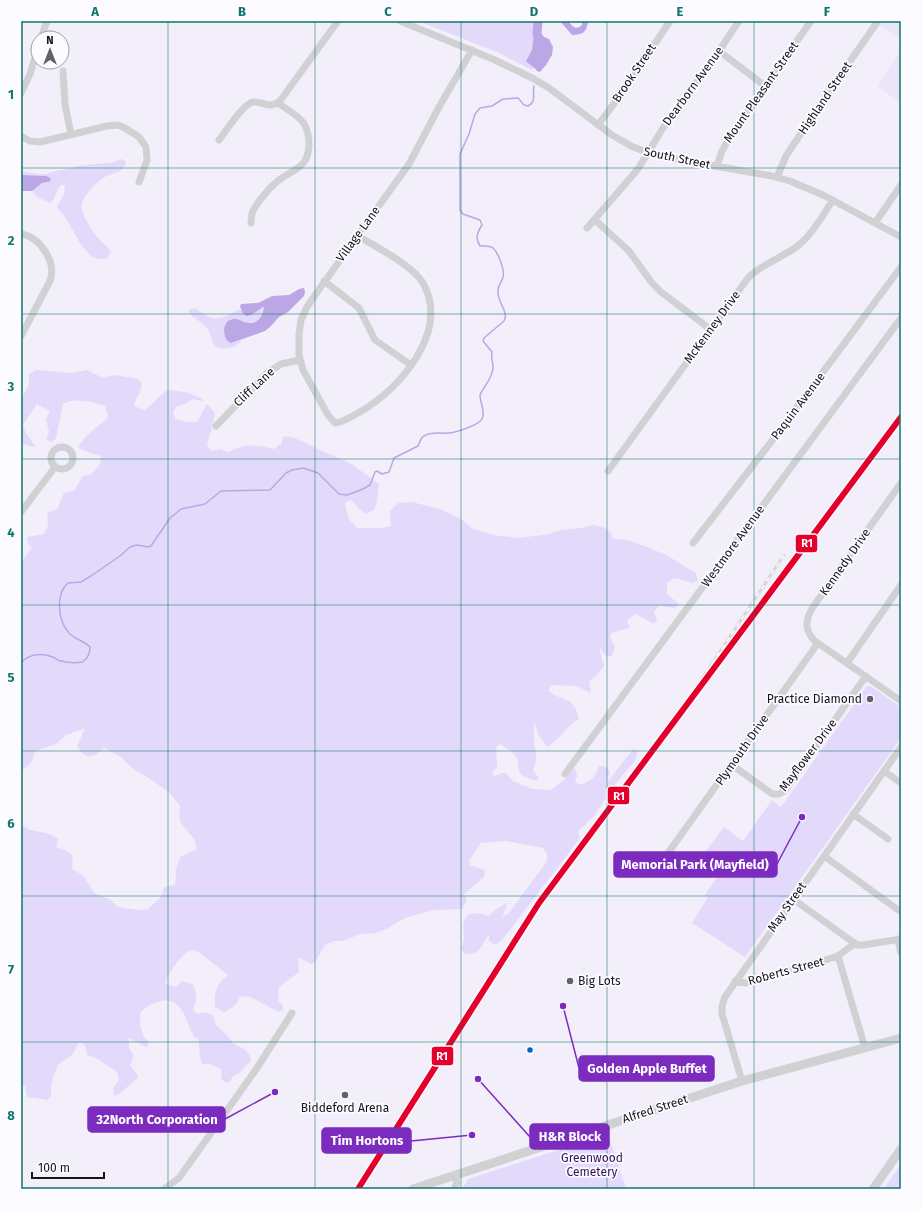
<svg xmlns="http://www.w3.org/2000/svg" width="922" height="1210" font-family="'Fira Sans',sans-serif">
<rect width="100%" height="100%" fill="#f2effa"/>
<!-- built -->
<path fill="#eae5f8" d="M880,21H896L901,24V40L878,24Z
M901,50V103L877,86Z"/>
<!-- green -->
<path fill="#e3dafb" d="M424,21H536C531,32 534,37 542,45L532,70L497,52L423,23Z
M120,159L124,160L126,162C123,175 110,172 102,179C94,184 80,199 82,209C84,218 91,230 97,237C102,243 108,245 111,253L107,258C87,266 75,232 67,220C64,215 60,212 57,207L64,194L65,185H61C56,190 56,199 50,203L37,197L32,191L42,183H48L47,176L21,175V171L37,174H47L55,171L73,168L77,166L114,162Z
M263,307H264C262,329 246,323 230,319L225,324L224,334L234,342L242,340C238,345 235,347 229,348C209,351 215,338 206,327C201,321 194,319 189,313V310L196,308C213,323 222,320 240,309L242,312L257,310Z
M36,370L71,373L87,370L103,378L115,375L139,379C146,389 136,395 134,406L145,410L167,390C182,391 191,392 205,401H201L193,399L185,404L177,406L173,412L175,419L188,422H197L207,404L215,413L212,428L207,444L211,451L220,449L229,452C243,443 259,445 274,449L281,444L284,436L295,438L320,450L350,463L379,484L377,502L374,510L366,514L358,508L352,500L345,502C346,514 349,520 357,528H382L391,526L390,511L398,503L412,502L440,509L461,519L473,529L493,535L518,538L550,534L560,530L580,528L593,525L604,527L611,533L612,538L627,540L650,548L668,556L696,573L698,580L693,583L674,578L667,583V594L679,604L675,608L659,606L654,612L657,620L654,624L636,614L627,620L630,628L611,633L610,637L615,647L612,656L607,657L599,647L604,666L597,675L589,682L591,693L576,686L551,685L549,691C564,703 574,695 579,720L575,721L553,743L547,747L538,734L535,723C530,739 541,755 533,770L539,778L536,781L521,775C518,770 519,767 518,762C516,753 507,749 500,744L496,748L497,768L492,772L495,776L505,772L513,781L532,789L551,790L565,779L570,771L575,768L577,775L575,782L581,785C591,780 596,777 599,766H604L610,772L605,785L634,748L638,752L634,762L613,787L595,815L578,832L580,838L503,939L495,945L489,941V934C481,945 481,955 465,954L461,948C469,933 457,926 469,914L478,913L489,916L495,910L508,902L502,917L509,913L547,861V854L543,848L506,841L481,843L469,861L470,865L485,870L484,877L464,894L467,901L462,909L434,910L405,918L388,928L376,933L361,934L342,941H334L325,945L315,962L311,964L298,957L299,972L279,987L278,1000L283,1006V1010L279,1012L250,997L240,996C237,1004 233,1009 224,1012L215,1007C214,993 216,984 228,975L197,951L190,950C179,958 169,971 165,984L176,987L182,981L192,984C198,994 197,998 193,1010L198,1014L206,1012L213,1016L216,1025L226,1034L233,1043L244,1049L249,1054L251,1061L239,1073L233,1076L230,1081L226,1083L221,1079L222,1070L210,1064H203C198,1057 200,1047 198,1039L194,1037C187,1023 182,997 162,1001C153,1003 147,1006 141,1012C139,1023 140,1034 149,1042L146,1047L129,1038V1048L134,1056L130,1065L139,1077L119,1094L114,1096L113,1088L119,1080L117,1072L96,1058L87,1055L85,1045L79,1042L73,1054L58,1065L53,1077L51,1087V1096L48,1100L27,1097L25,1086H22L21,1088V824C31,834 45,829 58,839L56,847L67,851L73,856L72,869L84,876L94,893L110,900L118,907L139,910L148,909L160,898L164,887L175,885L176,870L180,857L197,849L194,839L181,823L179,817L180,806L170,793L149,778L133,769L121,757L104,748L97,754L88,757L82,753L77,746L85,728L66,735L56,744L35,751C33,761 30,766 21,771V562L32,548L28,544L27,537L44,534L48,526L47,513L57,509L64,493L75,490L82,476L92,474L100,464L101,456C93,453 84,452 78,447C82,441 87,435 93,430C98,425 103,423 108,417L105,406C94,402 73,397 63,404L56,439L51,442L46,439L49,432L46,420L50,411L37,404L23,425L25,431L36,447L21,444V399L29,385V374Z
M867,686L872,687L901,707V738L745,957L692,923L708,897L705,895L718,876L698,862L724,827L743,841L772,800L781,807Z
M608,1134L626,1189H462L468,1179Z
M901,1164V1189H884Z"/>
<!-- water -->
<path fill="#bba6e6" d="M560,21H568C572,26 576,31 582,25V21H588C587,32 583,35 572,35Z
M537,34L549,39L553,47L552,55L546,65L540,72L537,71C534,66 529,65 526,61L532,50L534,35Z
M21,175L47,176L50,178L51,180L49,182L42,183L32,191H21Z
M304,288L305,292L304,296L288,312L279,317L271,326L265,331L234,342L230,343L226,339C222,330 224,318 236,319C241,320 244,323 249,323C258,324 263,316 264,307H263L251,315L246,316L242,312L240,306L241,304L258,303L272,296L289,295L299,289Z"/>
<g fill="none" stroke-linecap="round" stroke-linejoin="round">
<!-- stream -->
<path stroke="#bba6e6" stroke-width="1.5" d="M21,663C29,654 41,653 53,657C56,659 58,661 61,661C68,663 77,663 83,662C88,658 90,654 90,647C84,641 75,639 69,633C58,621 55,594 68,583L81,582L91,576L120,556L130,547L137,545L148,547L151,546L170,518L181,509L205,504L221,491L270,490L286,473L292,470L303,468L318,473L339,494L347,495L363,489L370,485L375,472L377,471L382,474L389,472L394,458L418,446C420,442 420,438 424,436C432,431 440,434 448,433C455,433 479,425 482,419C486,412 480,403 480,395C484,386 494,376 493,365C492,360 491,357 492,352L483,341L484,338L504,321C509,311 498,304 498,292C497,286 502,282 503,277C505,271 498,252 493,248C489,245 485,246 480,246C475,238 477,233 482,225L480,220L463,214L460,210V154L469,134L475,114L480,108L492,106L503,99L518,98L524,105L528,106C537,102 532,94 534,86
M21,688V695"/>
<!-- river -->
<path stroke="#bba6e6" stroke-width="9" d="M538,21L537,34L542,44"/>
<!-- minor -->
<path stroke="#d1d1d3" stroke-width="7" d="M400,21L495,60L532,78L549,88L612,135L631,146L649,153L675,159L772,176L790,181L823,195L901,237
M41,38L47,21
M719,51L765,86
M63,71L65,104L71,134
M21,93L30,74L38,48
M598,125L622,93L670,21
M21,136L30,141L40,142L107,126L118,125L125,128L139,137L146,147L147,160L139,182
M219,140C225,132 243,104 253,102C264,101 268,110 280,101L338,21
M717,166L722,151L731,135L811,21
M777,177L786,156L826,96L878,21
M595,220L629,251L652,283L661,292L710,329
M251,223C251,219 251,215 253,211C257,202 271,186 279,180C294,168 308,169 309,145C309,119 296,116 278,103
M875,223L901,185
M587,228L638,169L663,128L719,51L739,21
M21,234C40,237 57,262 50,281L21,336
M357,235C375,247 413,265 423,283C450,332 400,389 360,412C352,416 344,422 335,423L328,415L303,370L299,355V334L301,320L307,307L318,291L409,164L439,107L472,50
M324,281L359,308L375,340L411,365
M216,426L267,373L281,364L300,360
M51 458a11 11 0 1 1 22 0a11 11 0 1 1-22 0Z
M608,471L748,278C762,264 779,259 795,248C811,237 822,216 833,200
M901,483L813,607C805,620 804,630 815,641L901,701
M21,512L55,467
M693,543L771,442L901,267
M847,663L901,585
M732,765L771,793C777,796 781,794 786,789L866,676
M884,771L901,783
M565,774L901,318
M853,814L888,839
M668,853L818,643
M824,856L901,912
M793,899L857,945H863L901,939
M898,939L901,953
M838,956L865,1048
M735,981L746,983L825,960L838,956L855,943
M742,1081L722,1014V1006L725,997L901,747
M164,1189L179,1178L257,1068L292,1013
M454,1189L457,1183L454,1175"/>
<!-- major -->
<path stroke="#d1d1d3" stroke-width="9" d="M413,1189L742,1081L901,1038
M873,1189L901,1149"/>
<defs>
<path id="rail" d="M662,739L784,555"/>
</defs>
<!-- rail casing -->
<use href="#rail" stroke="#d7d6d9" stroke-width="3"/>
<!-- rail -->
<use href="#rail" stroke="#fcfbff" stroke-width="1.5" stroke-dasharray="4.5" stroke-linecap="butt"/>
<defs>
<path id="rail-1" d="M358,1189L539,903L901,417"/>
</defs>
<!-- rail-1 casing -->
<use href="#rail-1" stroke="#fcfbff" stroke-width="9"/>
<!-- rail-1 -->
<use href="#rail-1" stroke="#e4002b" stroke-width="6"/>
</g>
<!-- grid -->
<path fill="none" stroke="#0f766e" stroke-width="1" stroke-opacity="0.55" d="M168,21V1189M315,21V1189M461,21V1189M607,21V1189M754,21V1189M21,168H901M21,314H901M21,459H901M21,605H901M21,751H901M21,896H901M21,1042H901"/>
<!-- markers -->
<g fill="#626068" stroke="#fcfbff" stroke-width="1.5">
<circle cx="870" cy="699" r="4"/>
<circle cx="570" cy="981" r="4"/>
<circle cx="345" cy="1095" r="4"/>
</g>
<circle fill="#0065bd" stroke="#fcfbff" stroke-width="1.5" cx="530" cy="1050" r="3.5"/>
<g text-anchor="middle" dominant-baseline="central" stroke-width="3.5" stroke-linejoin="round" paint-order="stroke">
<!-- street labels -->
<g font-size="12" fill="#151319" stroke="#fcfbff">
<text transform="translate(634 73) rotate(-56)">Brook Street</text>
<text transform="translate(693 86) rotate(-54)">Dearborn Avenue</text>
<text transform="translate(761 92) rotate(-55)">Mount Pleasant Street</text>
<text transform="translate(825 98) rotate(-56)">Highland Street</text>
<text transform="translate(677 158) rotate(12)">South Street</text>
<text transform="translate(358 234) rotate(-54)">Village Lane</text>
<text transform="translate(712 327) rotate(-54)">McKenney Drive</text>
<text transform="translate(254 387) rotate(-43)">Cliff Lane</text>
<text transform="translate(798 406) rotate(-53)">Paquin Avenue</text>
<text transform="translate(733 546) rotate(-54)">Westmore Avenue</text>
<text transform="translate(845 562) rotate(-55)">Kennedy Drive</text>
<text transform="translate(742 750) rotate(-55)">Plymouth Drive</text>
<text transform="translate(808 755) rotate(-53)">Mayflower Drive</text>
<text transform="translate(787 907) rotate(-55)">May Street</text>
<text transform="translate(786 971) rotate(-15)">Roberts Street</text>
<text transform="translate(655 1109) rotate(-18)">Alfred Street</text>
</g>
<!-- poi labels -->
<g font-size="12" fill="#151319" stroke="#fcfbff" text-anchor="end">
<text x="862" y="699">Practice Diamond</text>
<text x="578" y="981" text-anchor="start">Big Lots</text>
<text x="345" y="1108" text-anchor="middle">Biddeford Arena</text>
</g>
<!-- park labels -->
<g font-size="12" fill="#33105e" stroke="#fcfbff">
<text x="592" y="1158">Greenwood<tspan x="592" dy="14">Cemetery</tspan></text>
</g>
</g>
<!-- callouts -->
<path fill="none" stroke="#7b2cbf" stroke-width="1.5" d="M802 817L777 864M563 1006L579 1068M275 1092L225 1119M478 1079L530 1137M472 1135L411 1141"/>
<g fill="#7b2cbf" stroke="#fcfbff" stroke-width="1.5">
<circle cx="802" cy="817" r="4"/>
<circle cx="563" cy="1006" r="4"/>
<circle cx="275" cy="1092" r="4"/>
<circle cx="478" cy="1079" r="4"/>
<circle cx="472" cy="1135" r="4"/>
</g>
<g fill="#7b2cbf" stroke="#7b2cbf" stroke-width="1.5">
<rect x="614" y="852" width="163" height="25" rx="4"/>
<rect x="579" y="1056" width="135" height="25" rx="4"/>
<rect x="88" y="1107" width="137" height="25" rx="4"/>
<rect x="530" y="1124" width="79" height="25" rx="4"/>
<rect x="322" y="1128" width="89" height="25" rx="4"/>
</g>
<g font-size="13" text-anchor="middle" font-weight="bold" fill="#fff">
<text x="695" y="869">Memorial Park (Mayfield)</text>
<text x="647" y="1073">Golden Apple Buffet</text>
<text x="157" y="1124">32North Corporation</text>
<text x="570" y="1141">H&amp;R Block</text>
<text x="367" y="1145">Tim Hortons</text>
</g>
<g stroke="#fcfbff" stroke-width="1.5">
<rect x="795" y="534" width="23" height="19" rx="4" fill="#e4002b"/>
<rect x="607" y="786" width="23" height="19" rx="4" fill="#e4002b"/>
<rect x="431" y="1046" width="23" height="20" rx="4" fill="#e4002b"/>
</g>
<g font-size="11" text-anchor="middle" font-weight="bold" fill="#fff">
<text x="807" y="547">R1</text>
<text x="619" y="800">R1</text>
<text x="442" y="1060">R1</text>
</g>
<!-- border -->
<rect width="922" height="1210" fill="none" stroke="#fcfbff" stroke-width="44"/>
<!-- north arrow -->
<g transform="translate(50 50)"><circle r="19" fill="#fcfbff" stroke="#a09ea3"/>
<path d="M0-3L7 15L0 10L-7 15Z" fill="#626068"/>
<text y="-6" font-size="11" font-weight="bold" text-anchor="middle" fill="#151319">N</text>
</g>
<!-- scale -->
<path d="M32 1172v6h72v-6" fill="none" stroke="#151319" stroke-width="2"/>
<text x="38" y="1172" font-size="12" fill="#151319" stroke="#fcfbff" stroke-width="3" paint-order="stroke">100 m</text>
<rect x="22" y="22" width="878" height="1166" fill="none" stroke="#0f766e" stroke-width="1.5"/>
<g font-size="13" text-anchor="middle" font-weight="bold" fill="#0f766e">
<text x="95" y="16">A</text>
<text x="242" y="16">B</text>
<text x="388" y="16">C</text>
<text x="534" y="16">D</text>
<text x="680" y="16">E</text>
<text x="827" y="16">F</text>
<text x="11" y="99">1</text>
<text x="11" y="245">2</text>
<text x="11" y="391">3</text>
<text x="11" y="537">4</text>
<text x="11" y="682">5</text>
<text x="11" y="828">6</text>
<text x="11" y="974">7</text>
<text x="11" y="1120">8</text>
</g>
</svg>
